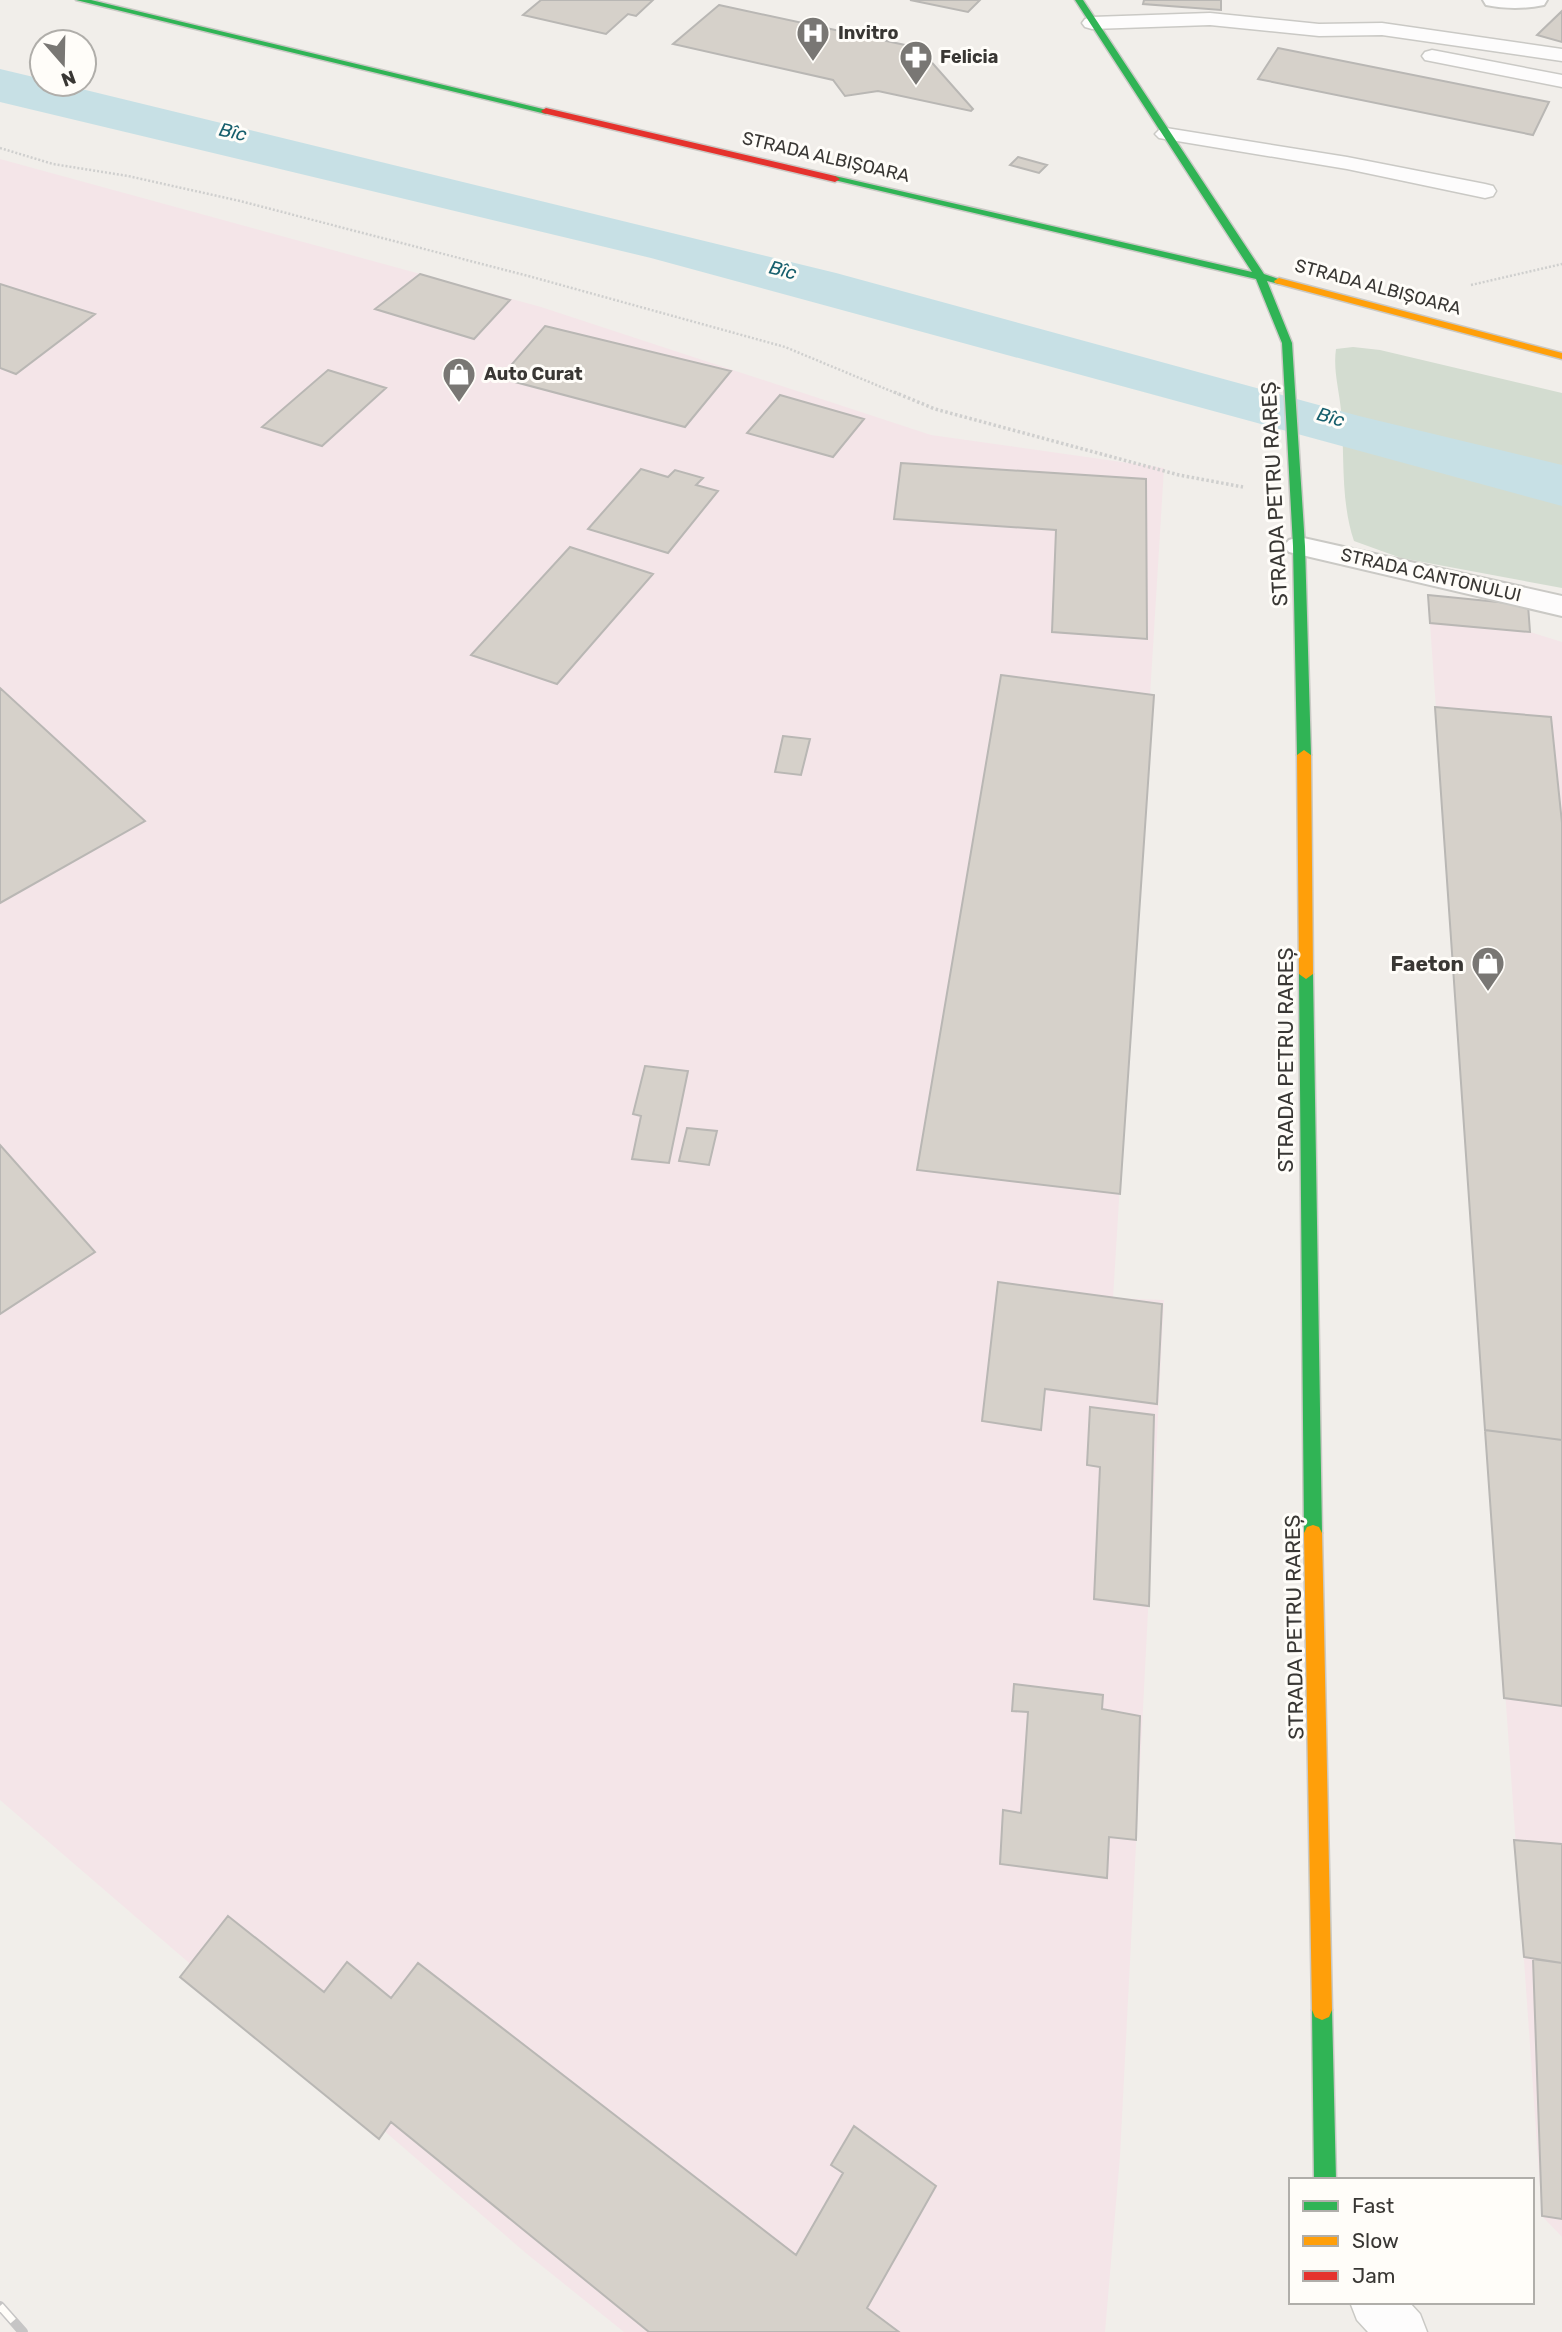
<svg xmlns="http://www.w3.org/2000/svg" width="1562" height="2332" font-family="Rubik,sans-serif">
<rect width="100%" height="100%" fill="#f1eeea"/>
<!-- industrial -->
<path fill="#f4e5e8" d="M0,159L541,307L931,435L1164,468L1113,1298L1164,1300L1120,2156L1105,2332H624L527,2254L0,1800Z
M1428,595L1528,605L1530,632L1562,642V2237L1542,2216Z"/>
<!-- green -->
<path fill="#d3dcd0" d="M1353,347L1380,350L1562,393V588L1401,558L1354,541C1340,500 1345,453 1341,410C1339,389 1333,370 1336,349Z"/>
<!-- water -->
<path fill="#c7e0e5" d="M0,69L42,79V84H61L836,273L1359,416L1562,465V506L651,258L0,102Z"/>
<!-- building -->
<path fill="#d6d1ca" stroke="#b9b7b4" stroke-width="2" d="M541,0H653L636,16L628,14L606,34L523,15Z
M910,0H980L968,12Z
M1144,0H1221V10L1143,4Z
M719,5L919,48L973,109L971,111L878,91L845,96L833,80L673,44Z
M1562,11V42L1537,35Z
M1278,48L1549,102L1533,135L1258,79Z
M1018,157L1047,165L1039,173L1010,165Z
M420,274L510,300L474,339L375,309Z
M0,284L95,314L16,374L0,368Z
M545,326L731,371L685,427L500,378Z
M328,370L386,388L322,446L262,427Z
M780,395L864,419L833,457L747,433Z
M901,463L1146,479L1147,639L1052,632L1056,530L894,519Z
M641,469L668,477L675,470L703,478L696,485L718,491L668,553L588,529Z
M570,547L653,574L557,684L471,655Z
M1428,595L1528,605L1530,632L1430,623Z
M1001,675L1154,695L1120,1194L917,1170Z
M0,688L145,821L0,903Z
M1435,707L1551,717L1562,823V1440L1485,1430Z
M783,736L810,739L801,775L775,772Z
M645,1066L688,1071L669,1163L632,1159L641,1116L633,1114Z
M687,1128L717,1131L709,1165L679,1161Z
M0,1145L95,1252L0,1314Z
M998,1282L1162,1304L1157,1404L1045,1389L1041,1430L982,1421Z
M1090,1407L1154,1415L1149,1606L1094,1599L1100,1467L1087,1465Z
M1485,1430L1562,1440V1706L1504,1698Z
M1014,1684L1103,1695L1102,1709L1140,1716L1136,1840L1109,1837L1107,1878L1000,1864L1003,1810L1021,1813L1028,1712L1012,1711Z
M1514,1840L1562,1844V1963L1524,1957Z
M228,1916L324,1992L347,1962L391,1998L418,1963L796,2255L843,2173L831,2165L854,2126L936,2186L867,2308L899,2332H649L391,2122L379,2139L180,1977Z
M1533,1959L1562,1963V2219L1542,2216Z"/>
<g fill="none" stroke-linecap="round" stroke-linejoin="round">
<defs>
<path id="lane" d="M1210,13L1319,24L1382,23L1562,49V61L1382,35L1319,36L1210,25L1092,29L1085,27L1082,23L1085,19L1092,17Z
M1432,50L1562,75V87L1425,60L1422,56L1425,52Z
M1166,128L1347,157L1485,184L1493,186L1496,191L1493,196L1485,198L1347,169L1159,138L1155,134L1159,130Z
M1350,2302H1409L1420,2314L1427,2332H1368L1357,2320Z"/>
<path id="street" d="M1483,0H1547L1544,5C1525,9 1505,9 1486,5Z
M1299,537L1562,596V616L1289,552L1284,546L1289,540Z"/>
<path id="fast" d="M76,0H91L551,111L546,114Z
M1075,0H1083L1264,274L1284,281L1279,284L1267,281L1292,343L1305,546L1311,755L1309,758L1304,760L1297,755L1293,546L1282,343L1256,279L830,179L835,176L1252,272Z
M1306,969L1313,974L1322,1533L1319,1539L1313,1541L1307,1539L1304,1533L1299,974Z
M1322,2000L1329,2003L1332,2010L1336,2180H1314L1312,2010L1315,2003Z"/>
<path id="slow" d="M1279,278L1562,353V359L1275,283L1274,281Z
M1304,750L1311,755L1313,974L1306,979L1299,974L1297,755Z
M1313,1525L1319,1527L1322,1533L1332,2010L1329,2017L1322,2020L1315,2017L1312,2010L1304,1533L1307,1527Z"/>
<path id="jam" d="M546,108L835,176L840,179L835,182L543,113L541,111Z"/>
</defs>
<!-- lane casing -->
<use href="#lane" stroke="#cac9c5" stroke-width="3"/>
<!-- street casing -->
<use href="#street" stroke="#cac9c5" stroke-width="4"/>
<!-- fast casing -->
<use href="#fast" stroke="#cac9c5" stroke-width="3"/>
<!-- slow casing -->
<use href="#slow" stroke="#cac9c5" stroke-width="3"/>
<!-- jam casing -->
<use href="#jam" stroke="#cac9c5" stroke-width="3"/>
<!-- path-far1 -->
<path stroke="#cfcfce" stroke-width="2.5" stroke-dasharray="2 2" stroke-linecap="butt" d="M0,148L53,164L128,176L240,201L532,277L785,347L898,394
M1471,285L1562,264"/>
<!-- path -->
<path stroke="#cfcfce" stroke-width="3.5" stroke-dasharray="2.5 2.5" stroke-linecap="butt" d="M894,392L935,409L1179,475L1243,487"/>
<!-- lane -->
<use href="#lane" fill="#fdfcfc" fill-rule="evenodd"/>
<!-- street -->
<use href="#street" fill="#fdfcfc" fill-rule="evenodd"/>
<!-- fast -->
<use href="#fast" fill="#30b455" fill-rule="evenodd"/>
<!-- slow -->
<use href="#slow" fill="#ff9f0a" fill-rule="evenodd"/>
<!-- jam -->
<use href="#jam" fill="#e5322d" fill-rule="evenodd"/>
<defs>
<path id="rail" d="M0,2306L23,2332"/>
</defs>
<!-- rail casing -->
<use href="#rail" stroke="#c6c5c5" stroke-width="10"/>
<!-- rail -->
<use href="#rail" stroke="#fffdf9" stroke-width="7" stroke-dasharray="20" stroke-linecap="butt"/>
</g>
<!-- icons -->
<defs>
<symbol id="hospital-pin" viewBox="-11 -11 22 30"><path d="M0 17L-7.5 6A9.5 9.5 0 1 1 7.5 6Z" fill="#797774" stroke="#fffdf9"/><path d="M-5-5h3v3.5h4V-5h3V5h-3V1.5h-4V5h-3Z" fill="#fff"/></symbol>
<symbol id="pharmacy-pin" viewBox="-11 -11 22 30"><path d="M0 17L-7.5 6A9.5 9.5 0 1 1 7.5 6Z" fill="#797774" stroke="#fffdf9"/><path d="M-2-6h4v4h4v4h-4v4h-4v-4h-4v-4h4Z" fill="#fff"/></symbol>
<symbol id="shop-pin" viewBox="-11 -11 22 30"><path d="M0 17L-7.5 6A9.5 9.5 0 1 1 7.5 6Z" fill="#797774" stroke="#fffdf9"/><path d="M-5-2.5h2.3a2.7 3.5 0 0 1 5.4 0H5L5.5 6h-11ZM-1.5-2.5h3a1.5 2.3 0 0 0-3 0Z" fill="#fff"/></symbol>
</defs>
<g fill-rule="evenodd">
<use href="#hospital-pin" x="794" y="14" width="38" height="52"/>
<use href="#pharmacy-pin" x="897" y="38" width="38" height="52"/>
<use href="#shop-pin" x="440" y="355" width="38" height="52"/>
<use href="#shop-pin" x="1469" y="944" width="38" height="52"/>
</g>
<g text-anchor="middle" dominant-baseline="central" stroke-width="6" stroke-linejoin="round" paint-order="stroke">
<!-- far-poi labels -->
<g font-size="18" font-weight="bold" fill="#393734" stroke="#fffdf9" text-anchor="start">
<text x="838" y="33">Invitro</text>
<text x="940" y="57">Felicia</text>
<text x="484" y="374">Auto Curat</text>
</g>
<!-- far-street labels -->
<g font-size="18" fill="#393734" stroke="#fffdf9">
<text transform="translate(826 157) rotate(13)">STRADA ALBIȘOARA</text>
<text transform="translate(1378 287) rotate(15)">STRADA ALBIȘOARA</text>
<text transform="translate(1431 575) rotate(13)">STRADA CANTONULUI</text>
</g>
<!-- far-water labels -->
<g font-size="19" font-style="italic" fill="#175f6d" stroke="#fffdf9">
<text transform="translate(233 132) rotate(13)">Bîc</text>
<text transform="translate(783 270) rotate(14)">Bîc</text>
<text transform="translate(1331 417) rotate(16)">Bîc</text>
</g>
<!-- street labels -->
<g font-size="21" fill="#393734" stroke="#fffdf9">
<text transform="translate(1274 494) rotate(-93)">STRADA PETRU RAREȘ</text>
<text transform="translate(1285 1060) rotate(-90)">STRADA PETRU RAREȘ</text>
<text transform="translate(1294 1627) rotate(-91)">STRADA PETRU RAREȘ</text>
</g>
<!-- poi labels -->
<g font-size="21" font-weight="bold" fill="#393734" stroke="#fffdf9" text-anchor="end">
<text x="1464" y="963">Faeton</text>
</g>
</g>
<!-- legend -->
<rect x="1289" y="2178" width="245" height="126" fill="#fffdf9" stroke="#b0aeaa" stroke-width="2"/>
<rect x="1303" y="2201" width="35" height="10" fill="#30b455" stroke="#b0aeaa" stroke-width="2"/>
<text x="1352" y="2213" font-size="21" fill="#393734">Fast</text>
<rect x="1303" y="2236" width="35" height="10" fill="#ff9f0a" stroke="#b0aeaa" stroke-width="2"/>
<text x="1352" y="2248" font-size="21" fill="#393734">Slow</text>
<rect x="1303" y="2271" width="35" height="10" fill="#e5322d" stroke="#b0aeaa" stroke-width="2"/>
<text x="1352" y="2283" font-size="21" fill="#393734">Jam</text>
<!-- north arrow -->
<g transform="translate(63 63) rotate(160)"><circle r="33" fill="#fffdf9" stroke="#b0aeaa" stroke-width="2"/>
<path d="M0-5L12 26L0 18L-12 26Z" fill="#797774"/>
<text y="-10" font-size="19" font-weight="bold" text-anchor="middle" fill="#393734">N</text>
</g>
</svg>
